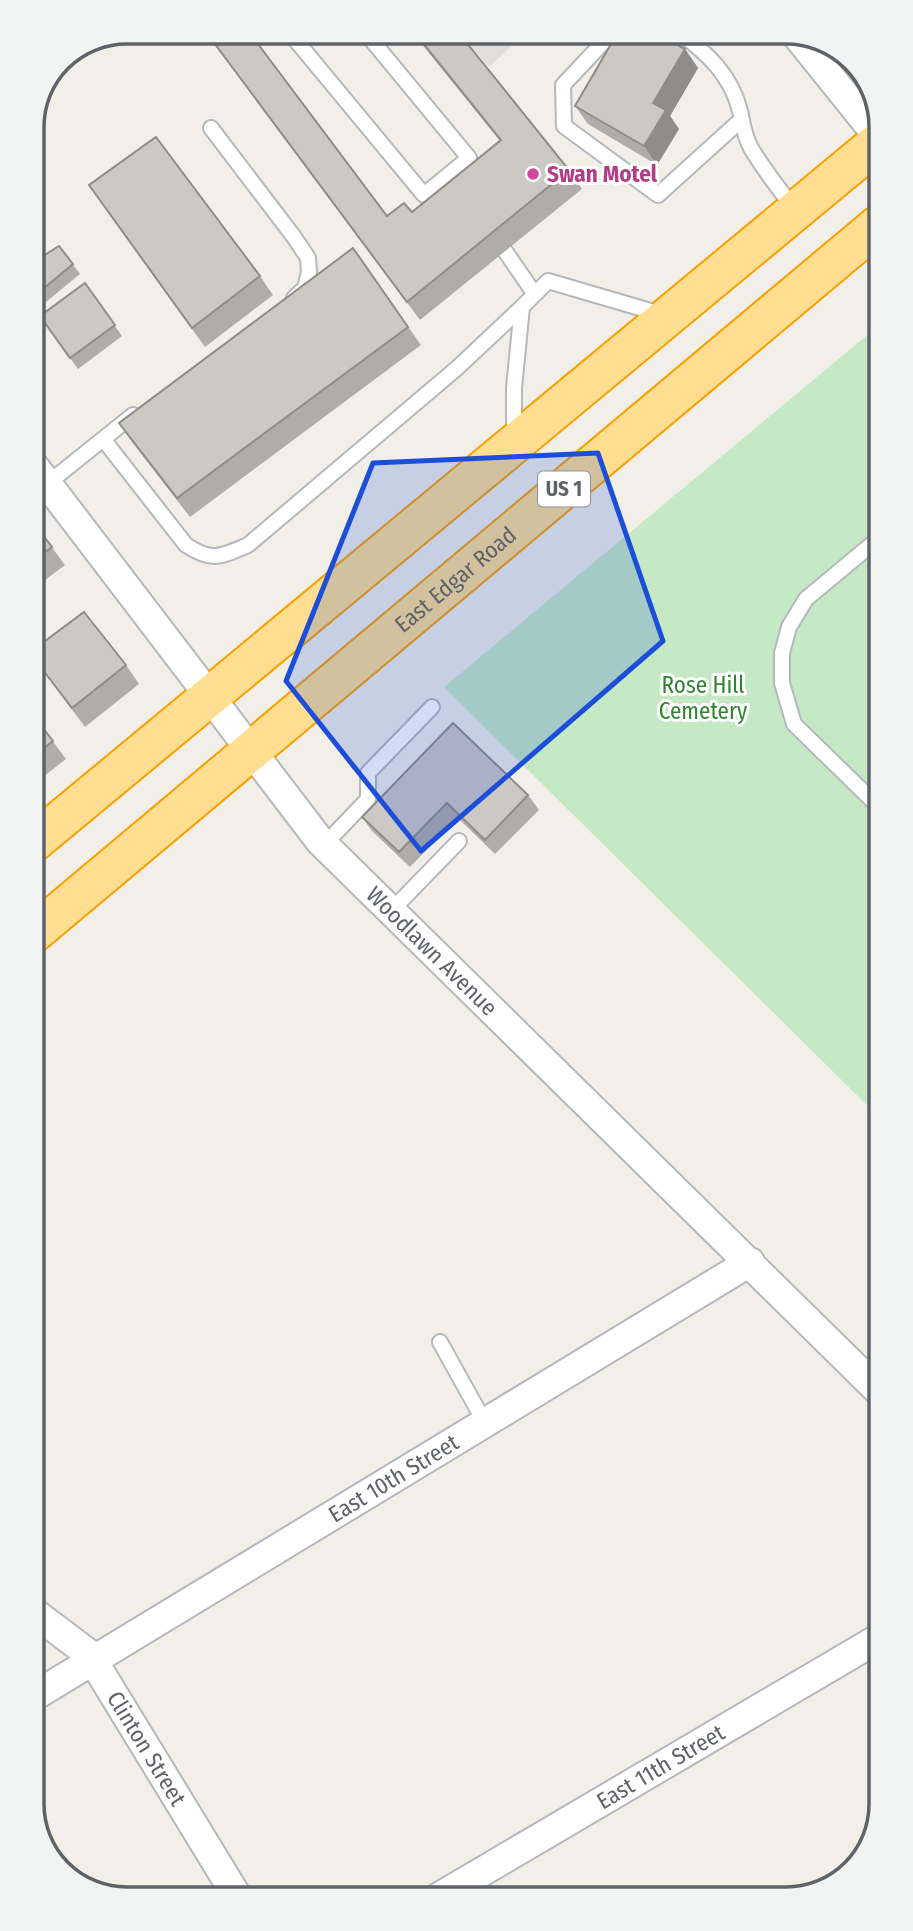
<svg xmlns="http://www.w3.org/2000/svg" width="913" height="1931" font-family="'Fira Sans Condensed',sans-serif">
<rect width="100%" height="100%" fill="#f1efe8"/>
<!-- industrial -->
<path fill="#e0deda" d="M460,32H527L489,67Z"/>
<!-- green -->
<path fill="#c5e9c4" d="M877,327L879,1117L444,687Z"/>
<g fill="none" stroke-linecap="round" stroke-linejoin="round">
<defs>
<path id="lane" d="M289,32L424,195L469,158L365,32
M613,32L563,85L564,126L658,195L741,120
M679,32C708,54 731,75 740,111C743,124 744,136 751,148C763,169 780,190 795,210
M211,128L294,237L308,258L309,272L305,288L294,298
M505,251L534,293
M514,437V388L522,307L548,281L664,315
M103,439L186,545C212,562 220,557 248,545L456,369L522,307
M47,484L133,415
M878,539L806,599L789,627L782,653V683L794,724L878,806
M324,845L368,799V773L432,707
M391,911L459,841
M440,1342L485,1423"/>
<g id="street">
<path d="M794,32L876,134"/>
<path id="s1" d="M33,465L320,841L880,1392"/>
<path id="s2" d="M36,1614L89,1654L238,1898"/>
<path id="s3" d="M36,1695L750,1262"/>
<path id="s4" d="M439,1897L881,1637"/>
</g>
<g id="highway">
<path d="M34,842L876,144"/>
<path id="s5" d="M34,933L877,226"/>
</g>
</defs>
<!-- lane casing -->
<use href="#lane" stroke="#b5b8bc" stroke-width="18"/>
<!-- street casing -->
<use href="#street" stroke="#b5b8bc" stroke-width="32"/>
<!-- highway casing -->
<use href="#highway" stroke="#f9a000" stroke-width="42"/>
<!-- lane -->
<use href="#lane" stroke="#fff" stroke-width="14"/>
<!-- street -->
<use href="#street" stroke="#fff" stroke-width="28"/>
<!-- highway -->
<use href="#highway" stroke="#ffde91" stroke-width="38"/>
</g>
<!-- wall -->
<path fill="#afada9" d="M206,32H249L387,216L412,212L500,141L412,32H458L569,170L582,189L420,320Z
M685,49L698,68L670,116L679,129L657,165L588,124L575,106Z
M89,185L260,276L273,295L205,347Z
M32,200L38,208L32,212Z
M32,241L43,256L59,246L80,274L35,311L32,307Z
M353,248L421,345L190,517L132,442L119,423Z
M85,283L122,336L78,369L40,316Z
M33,522L65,565L33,589Z
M33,657L126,665L139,684L85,727Z
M33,715L66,759L34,784Z
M453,723L528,795L539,810L495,854L458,818L410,867L372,831L362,817Z"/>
<!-- shaded-wall -->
<path fill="#8f8d89" d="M685,49L698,68L670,116L679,129L657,165L644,146L653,103Z"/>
<!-- building -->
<path fill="#ccc9c4" stroke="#8f8d89" stroke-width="2" d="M206,32H249L387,216L404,203L412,212L501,140L414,32H458L569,170L407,302Z
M618,32H654L685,49L653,103L666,110L644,146L575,106Z
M156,137L260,276L192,328L89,185Z
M32,241L43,256L59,246L73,264L32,298Z
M353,248L408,327L177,498L119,423Z
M85,283L115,325L70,358L40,316Z
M33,522L52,547L33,561Z
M84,612L126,665L72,708L33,657V650Z
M33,715L53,741L34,756Z
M453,723L528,795L485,840L447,803L399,852L362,817Z"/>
<!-- marked area -->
<path fill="#1d4ed8" fill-opacity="0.2" stroke="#1d4ed8" stroke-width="5" stroke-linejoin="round" d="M598,453L663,641L421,851L286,681L373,463Z"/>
<!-- markers -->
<circle fill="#d1479c" stroke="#fff" stroke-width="2.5" cx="533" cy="174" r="7"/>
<g text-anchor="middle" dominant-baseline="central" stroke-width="6" stroke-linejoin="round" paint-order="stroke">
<!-- shield labels -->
<rect fill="#fff" stroke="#8f9295" stroke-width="2" x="538" y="471.5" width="52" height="35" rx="5"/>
<g font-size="21" font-weight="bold" fill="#5f6368">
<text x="564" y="489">US 1</text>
</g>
<!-- hotel labels -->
<g font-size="23" font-weight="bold" fill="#b23c85" stroke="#fff" text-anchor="start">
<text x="547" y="174">Swan Motel</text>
</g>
<!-- street labels -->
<g font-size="23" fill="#5f6368" stroke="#fff">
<text stroke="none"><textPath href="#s5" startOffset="550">East Edgar Road</textPath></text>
<text stroke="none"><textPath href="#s1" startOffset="630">Woodlawn Avenue</textPath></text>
<text stroke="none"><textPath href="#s3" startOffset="418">East 10th Street</textPath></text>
<text stroke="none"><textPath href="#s2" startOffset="177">Clinton Street</textPath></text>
<text stroke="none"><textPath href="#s4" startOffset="257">East 11th Street</textPath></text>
</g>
<!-- park labels -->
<g font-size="23" fill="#328332" stroke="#fff">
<text x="703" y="685">Rose Hill<tspan x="703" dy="26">Cemetery</tspan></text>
</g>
</g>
<!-- crop -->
<path d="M0 0H913V1931H0ZM127 44H786A83 83 0 0 1 869 127V1804A83 83 0 0 1 786 1887H127A83 83 0 0 1 44 1804V127A83 83 0 0 1 127 44Z" fill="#f2f3f3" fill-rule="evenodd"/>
<path fill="none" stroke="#5f6368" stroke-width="3.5" d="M127 44H786A83 83 0 0 1 869 127V1804A83 83 0 0 1 786 1887H127A83 83 0 0 1 44 1804V127A83 83 0 0 1 127 44Z"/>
</svg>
